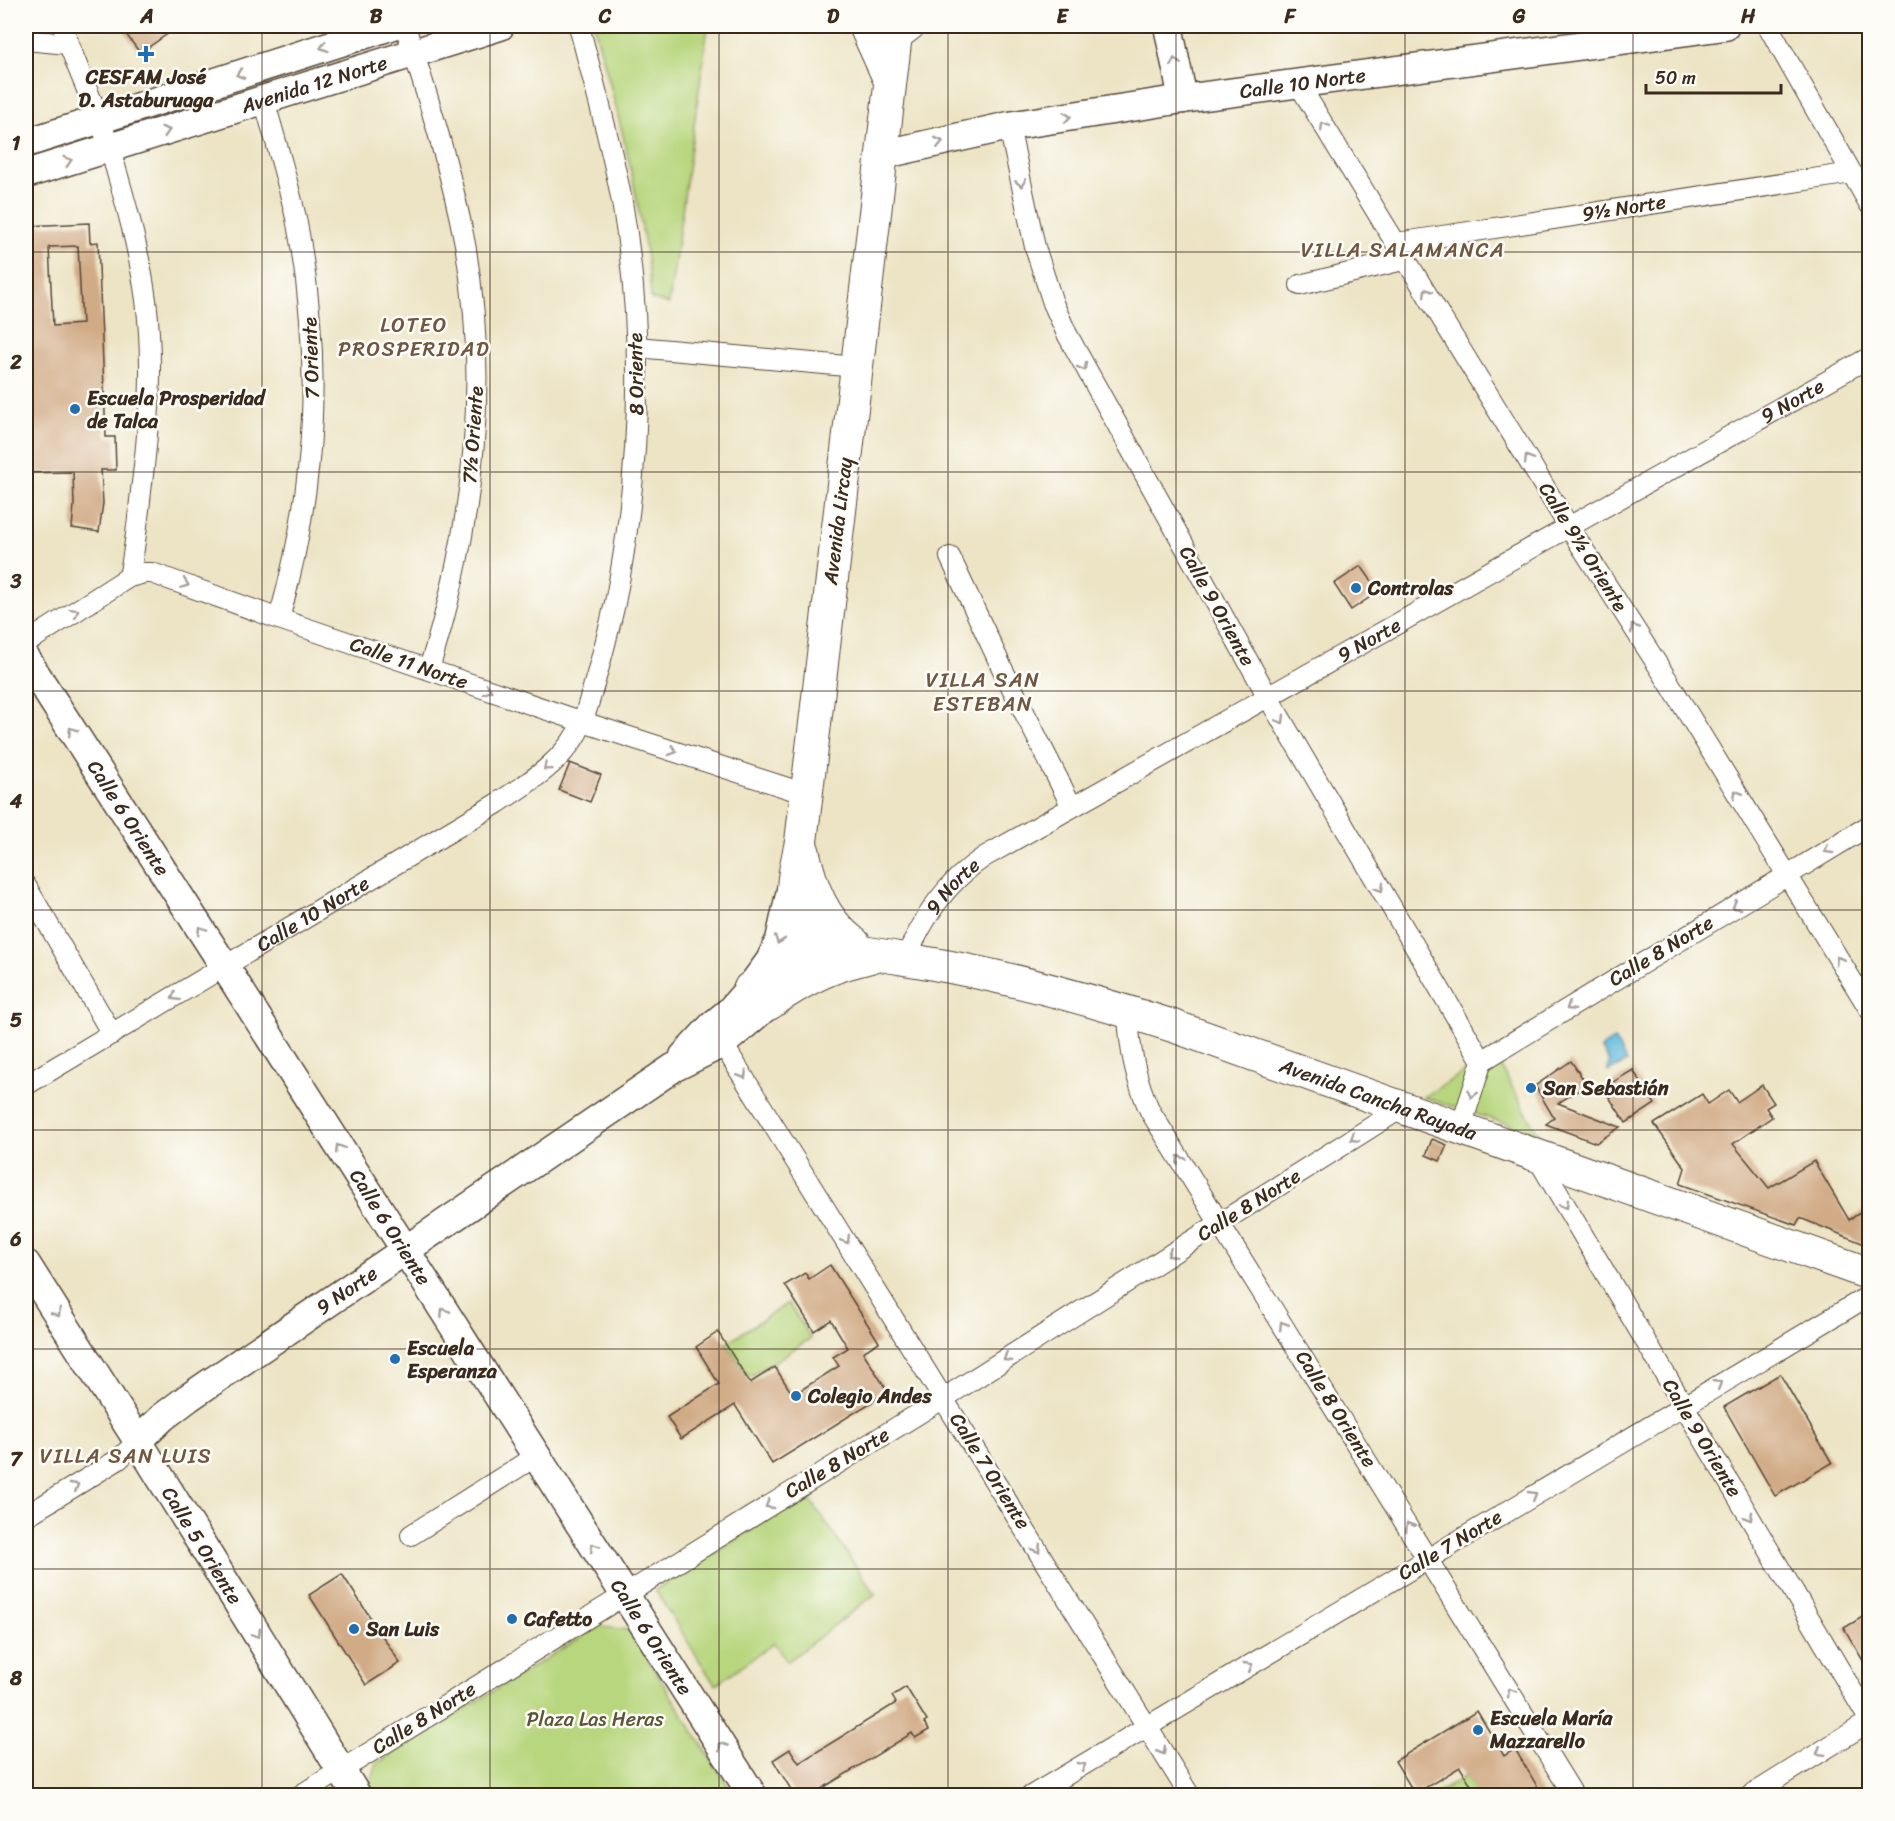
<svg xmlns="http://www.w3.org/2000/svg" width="1895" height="1821" font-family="Sriracha,sans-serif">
<rect width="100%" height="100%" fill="#fdfcf7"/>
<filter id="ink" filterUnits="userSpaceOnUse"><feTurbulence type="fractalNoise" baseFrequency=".0167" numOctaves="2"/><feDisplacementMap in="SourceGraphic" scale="12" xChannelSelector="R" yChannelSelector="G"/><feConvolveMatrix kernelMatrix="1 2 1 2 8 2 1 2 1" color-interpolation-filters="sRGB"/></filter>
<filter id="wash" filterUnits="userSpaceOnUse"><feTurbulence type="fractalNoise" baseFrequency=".008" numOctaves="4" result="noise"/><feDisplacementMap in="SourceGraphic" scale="24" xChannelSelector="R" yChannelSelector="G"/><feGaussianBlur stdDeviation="1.35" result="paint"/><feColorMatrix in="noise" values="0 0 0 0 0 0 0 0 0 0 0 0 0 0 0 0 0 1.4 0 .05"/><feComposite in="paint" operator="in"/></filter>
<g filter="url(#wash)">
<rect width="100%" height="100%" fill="#ede4c5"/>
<!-- green -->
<path fill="#b7d67d" stroke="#79804e" stroke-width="1.5" d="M594,26H708L669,304L651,299C650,271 645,244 640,217C629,152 612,89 594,26Z
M1494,1054L1538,1134L1423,1097Z
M788,1303L811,1338L749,1378L726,1343Z
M807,1495L875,1594L787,1662L774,1643L715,1685L655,1590Z
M599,1626L629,1630L734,1795H376L370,1786L377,1763Z
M1466,1776L1478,1795L1433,1796Z"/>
<!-- water -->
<path fill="#5db7da" stroke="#4c707c" stroke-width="1.5" d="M1614,1039L1627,1062L1608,1072L1609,1061L1601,1048Z"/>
<g id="blocks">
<!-- building -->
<path fill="#d1ab86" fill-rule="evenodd" d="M120,26H179L140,53Z
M89,223L90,243L98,242L106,437H115L116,470H101L103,503L99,532L72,528L74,505L73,472L26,473V226ZM78,246L82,324L53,326L49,247Z
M1361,566L1379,591L1351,610L1334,584Z
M570,763L601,775L590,802L559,790Z
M1571,1061L1587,1085L1558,1103L1620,1127L1596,1143L1546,1124L1554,1118L1535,1086Z
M1633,1070L1655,1104L1626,1123L1603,1088Z
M1762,1085L1774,1103L1766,1108L1772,1117L1733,1144L1769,1188L1814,1161L1849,1220L1869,1207V1246L1800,1218L1796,1225L1680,1184L1685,1168L1654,1124L1702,1094L1708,1104L1729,1090L1737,1102Z
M1432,1139L1447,1145L1440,1161L1426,1155Z
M830,1265L879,1342L863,1352L888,1392L772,1464L735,1405L681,1439L667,1417L719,1384L696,1347L718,1332L750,1383L775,1367L793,1395L839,1366L833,1357L848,1348L831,1320L814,1331L785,1285L805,1273L809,1279Z
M1780,1374L1832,1463L1775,1496L1724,1407Z
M342,1574L400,1663L366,1685L309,1595Z
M1869,1613V1671L1844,1628Z
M906,1687L927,1721L924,1723L929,1730L915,1738L912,1733L810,1796H795L773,1760L790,1749L799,1763L896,1703L892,1696Z
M1477,1711L1504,1756L1515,1749L1543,1796H1478L1460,1767L1415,1794L1395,1761Z"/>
</g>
</g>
<g filter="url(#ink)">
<use href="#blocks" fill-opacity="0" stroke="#564637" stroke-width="1.5"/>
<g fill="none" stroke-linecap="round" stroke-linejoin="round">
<defs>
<g id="street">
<path d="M63,26C75,68 97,107 110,149C125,199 139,249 146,300C154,364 149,428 141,491C138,520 135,549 129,577"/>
<path d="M405,26C428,97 451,170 465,244C490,387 472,532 429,669"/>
<path d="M1768,26L1870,205"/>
<path d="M26,40L68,44"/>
<path d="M894,44L917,26"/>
<path d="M1298,83L1569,527L1668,681L1870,1010"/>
<path d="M264,100C275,139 287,178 296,218C323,357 317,483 279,619"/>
<path d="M1009,126L1035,247L1053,303L1067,334L1268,697L1482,1061"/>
<path d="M1397,243L1852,173"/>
<path d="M1300,285L1407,259"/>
<path d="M637,347L857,367"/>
<path d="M950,557L1002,668L1072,807"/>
<path d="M26,643L129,577L144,573H152L279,619L583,722L806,794"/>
<path d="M26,886L112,1034"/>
<path id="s1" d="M905,959C925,916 944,884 984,857L1870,357"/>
<path d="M1128,1012C1129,1047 1135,1079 1150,1111L1574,1796"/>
<path d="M716,1033L1190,1796"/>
<path id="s2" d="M26,1085L496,804C526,784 559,765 577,733C584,721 587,708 591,695C600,664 608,634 615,603C641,470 645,335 622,202C611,142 594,84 579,26"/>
<path d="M1461,1127L1482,1061L1870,825"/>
<path d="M1535,1154L1870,1721"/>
<path d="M26,1516L119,1459L138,1441"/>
<path d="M411,1535L536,1456"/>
<path d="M299,1796L944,1398L1403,1107"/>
<path d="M1031,1796L1870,1295"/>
<path d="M1750,1796L1870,1721"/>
</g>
<g id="secondary">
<path d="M1168,26L1183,99"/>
<path d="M26,143L391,26"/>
<path id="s3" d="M881,155L1009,126L1183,99L1725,26"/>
<path id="s4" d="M26,174L500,26"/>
<path id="s5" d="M26,659L225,967L753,1796"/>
<path d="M684,1056L712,1026L730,1011L750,988L770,961L780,940L791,890"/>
<path id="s6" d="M26,1264L138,1441L357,1796"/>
<path id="s7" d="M138,1441L163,1417L188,1398L673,1068L723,1043L769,1004L782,990L790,978L800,944L807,903"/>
</g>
<g id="primary">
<path d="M865,26L890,81"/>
<path id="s8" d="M897,26L801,842C790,895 783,913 833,946C874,955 915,960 955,968C1029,982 1101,1003 1173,1026L1870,1274"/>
<path d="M803,850C811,886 822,919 854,943"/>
<path d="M750,988C771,975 792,964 815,958"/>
<path d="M769,1004C790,989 811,976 836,967C848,962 861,960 873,956"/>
</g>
</defs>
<!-- street casing -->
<use href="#street" stroke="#564637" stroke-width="22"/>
<!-- secondary casing -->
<use href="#secondary" stroke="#564637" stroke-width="31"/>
<!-- primary casing -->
<use href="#primary" stroke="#564637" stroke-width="34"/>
<!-- street -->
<use href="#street" stroke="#fff" stroke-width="20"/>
<!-- secondary -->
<use href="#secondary" stroke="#fff" stroke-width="28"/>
<!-- primary -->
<use href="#primary" stroke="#fff" stroke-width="32"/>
</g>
<!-- one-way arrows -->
<defs><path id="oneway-chevron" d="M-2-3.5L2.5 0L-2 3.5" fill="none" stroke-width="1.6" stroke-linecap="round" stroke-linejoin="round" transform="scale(1.5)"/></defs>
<g stroke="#a79f9a">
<use href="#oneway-chevron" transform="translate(324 47) rotate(162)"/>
<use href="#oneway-chevron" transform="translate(1175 62) rotate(-102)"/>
<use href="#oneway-chevron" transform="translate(240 74) rotate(162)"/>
<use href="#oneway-chevron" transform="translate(1067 117) rotate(-9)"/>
<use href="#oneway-chevron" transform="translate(1324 126) rotate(-122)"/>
<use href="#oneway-chevron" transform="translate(166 131) rotate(-17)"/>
<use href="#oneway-chevron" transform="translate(939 142) rotate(-13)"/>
<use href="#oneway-chevron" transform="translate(68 161) rotate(-17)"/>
<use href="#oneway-chevron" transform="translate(1021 183) rotate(78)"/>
<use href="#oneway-chevron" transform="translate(1427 292) rotate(-121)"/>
<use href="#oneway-chevron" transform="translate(1083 367) rotate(62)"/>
<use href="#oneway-chevron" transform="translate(1528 459) rotate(-121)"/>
<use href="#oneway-chevron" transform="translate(185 584) rotate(20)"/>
<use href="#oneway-chevron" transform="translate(75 612) rotate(-32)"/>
<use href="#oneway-chevron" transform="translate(1634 628) rotate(-123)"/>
<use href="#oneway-chevron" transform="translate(488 690) rotate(19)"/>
<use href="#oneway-chevron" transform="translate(1281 720) rotate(59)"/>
<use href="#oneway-chevron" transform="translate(72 731) rotate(-123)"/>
<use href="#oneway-chevron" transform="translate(673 751) rotate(18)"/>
<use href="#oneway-chevron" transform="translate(547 767) rotate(140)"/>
<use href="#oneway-chevron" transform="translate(1737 794) rotate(-121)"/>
<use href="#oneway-chevron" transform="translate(1828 850) rotate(149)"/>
<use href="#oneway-chevron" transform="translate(1380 888) rotate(59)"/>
<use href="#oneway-chevron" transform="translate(1736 906) rotate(149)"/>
<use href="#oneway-chevron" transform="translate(201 930) rotate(-123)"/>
<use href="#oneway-chevron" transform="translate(779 940) rotate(109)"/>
<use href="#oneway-chevron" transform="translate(1839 960) rotate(-122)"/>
<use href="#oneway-chevron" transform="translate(175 997) rotate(149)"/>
<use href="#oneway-chevron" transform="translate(1570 1007) rotate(148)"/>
<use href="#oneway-chevron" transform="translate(743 1075) rotate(58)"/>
<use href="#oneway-chevron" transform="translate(1472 1094) rotate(108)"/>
<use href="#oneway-chevron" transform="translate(1354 1138) rotate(148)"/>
<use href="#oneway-chevron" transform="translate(339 1148) rotate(-122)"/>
<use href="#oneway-chevron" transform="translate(1180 1159) rotate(-122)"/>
<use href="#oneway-chevron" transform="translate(1565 1205) rotate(59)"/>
<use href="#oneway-chevron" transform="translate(846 1240) rotate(58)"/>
<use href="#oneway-chevron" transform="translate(1171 1254) rotate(148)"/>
<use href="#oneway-chevron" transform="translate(444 1312) rotate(-123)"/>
<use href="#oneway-chevron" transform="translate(57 1313) rotate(58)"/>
<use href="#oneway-chevron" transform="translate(1283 1325) rotate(-122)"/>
<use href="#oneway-chevron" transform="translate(1007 1358) rotate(148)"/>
<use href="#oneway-chevron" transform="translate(1718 1384) rotate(-31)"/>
<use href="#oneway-chevron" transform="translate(75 1486) rotate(-31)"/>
<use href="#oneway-chevron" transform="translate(1533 1495) rotate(-31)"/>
<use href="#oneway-chevron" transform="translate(769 1505) rotate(149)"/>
<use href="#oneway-chevron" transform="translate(1749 1517) rotate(59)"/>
<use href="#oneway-chevron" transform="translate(1409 1526) rotate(-122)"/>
<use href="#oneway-chevron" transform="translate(594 1547) rotate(-123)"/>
<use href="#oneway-chevron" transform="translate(1037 1549) rotate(58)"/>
<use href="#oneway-chevron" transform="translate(257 1634) rotate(58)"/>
<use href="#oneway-chevron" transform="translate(1249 1666) rotate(-31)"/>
<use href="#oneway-chevron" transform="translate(1511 1692) rotate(-121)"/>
<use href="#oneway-chevron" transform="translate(722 1746) rotate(-123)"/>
<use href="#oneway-chevron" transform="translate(1162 1751) rotate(58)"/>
<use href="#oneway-chevron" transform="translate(1820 1752) rotate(148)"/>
<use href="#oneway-chevron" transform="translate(1082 1766) rotate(-30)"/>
</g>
</g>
<!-- grid -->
<path fill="none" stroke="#3b2a1e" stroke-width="1.5" stroke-opacity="0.55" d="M262,26V1796M490,26V1796M719,26V1796M948,26V1796M1176,26V1796M1405,26V1796M1633,26V1796M26,252H1870M26,472H1870M26,691H1870M26,910H1870M26,1130H1870M26,1349H1870M26,1569H1870"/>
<!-- markers -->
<g fill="#1f6fb2" stroke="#fdfcf7" stroke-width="2">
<path d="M143 45h6v6h6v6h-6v6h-6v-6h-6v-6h6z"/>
<circle cx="75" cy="409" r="6"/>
<circle cx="1356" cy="588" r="6"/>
<circle cx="1531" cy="1088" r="6"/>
<circle cx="395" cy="1359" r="6"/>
<circle cx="796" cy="1396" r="6"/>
<circle cx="512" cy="1619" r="6"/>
<circle cx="354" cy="1629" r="6"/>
<circle cx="1478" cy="1730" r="6"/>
</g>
<g text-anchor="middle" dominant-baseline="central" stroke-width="5" stroke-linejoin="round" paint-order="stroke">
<!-- poi labels -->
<g font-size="20" font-weight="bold" fill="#3b2a1e" stroke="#fdfcf7" text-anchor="start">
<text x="146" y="77" text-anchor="middle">CESFAM José<tspan x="146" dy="23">D. Astaburuaga</tspan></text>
<text x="87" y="398">Escuela Prosperidad<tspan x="87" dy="23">de Talca</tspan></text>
<text x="1368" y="588">Controlas</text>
<text x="1543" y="1088">San Sebastián</text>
<text x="407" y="1348">Escuela<tspan x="407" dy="23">Esperanza</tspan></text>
<text x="808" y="1396">Colegio Andes</text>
<text x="524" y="1619">Cafetto</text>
<text x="366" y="1629">San Luis</text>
<text x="1490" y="1718">Escuela María<tspan x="1490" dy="23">Mazzarello</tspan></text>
</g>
<!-- street labels -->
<g font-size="20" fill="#3b2a1e" stroke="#fdfcf7">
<text stroke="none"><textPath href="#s3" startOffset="428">Calle 10 Norte</textPath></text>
<text stroke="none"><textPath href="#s4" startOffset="302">Avenida 12 Norte</textPath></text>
<text transform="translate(1624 208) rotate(-9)">9½ Norte</text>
<text transform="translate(311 358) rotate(-92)">7 Oriente</text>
<text transform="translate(636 374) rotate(-91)">8 Oriente</text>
<text stroke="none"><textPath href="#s1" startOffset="1059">9 Norte</textPath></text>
<text transform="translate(473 435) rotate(-86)">7½ Oriente</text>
<text transform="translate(838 521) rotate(-83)">Avenida Lircay</text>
<text transform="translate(1583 547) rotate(58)">Calle 9½ Oriente</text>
<text transform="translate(1217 606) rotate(61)">Calle 9 Oriente</text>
<text stroke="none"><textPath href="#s1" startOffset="573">9 Norte</textPath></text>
<text transform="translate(409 663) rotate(19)">Calle 11 Norte</text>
<text stroke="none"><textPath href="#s5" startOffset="189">Calle 6 Oriente</textPath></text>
<text stroke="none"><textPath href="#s1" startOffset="88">9 Norte</textPath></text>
<text stroke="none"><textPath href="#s2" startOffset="334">Calle 10 Norte</textPath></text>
<text transform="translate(1661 951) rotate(-31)">Calle 8 Norte</text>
<text stroke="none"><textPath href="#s8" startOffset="1510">Avenida Cancha Rayada</textPath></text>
<text transform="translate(1249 1205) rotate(-32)">Calle 8 Norte</text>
<text stroke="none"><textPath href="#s5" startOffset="675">Calle 6 Oriente</textPath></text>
<text stroke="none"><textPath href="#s7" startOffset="258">9 Norte</textPath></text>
<text transform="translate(1336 1409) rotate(58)">Calle 8 Oriente</text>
<text transform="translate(1702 1438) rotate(59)">Calle 9 Oriente</text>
<text transform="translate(837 1463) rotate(-31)">Calle 8 Norte</text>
<text transform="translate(990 1471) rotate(58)">Calle 7 Oriente</text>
<text stroke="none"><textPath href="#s6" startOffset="332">Calle 5 Oriente</textPath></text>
<text transform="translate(1450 1545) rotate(-31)">Calle 7 Norte</text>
<text stroke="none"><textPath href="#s5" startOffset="1161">Calle 6 Oriente</textPath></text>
<text transform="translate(424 1718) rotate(-32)">Calle 8 Norte</text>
</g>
<!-- park labels -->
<g font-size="20" fill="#5a5536" stroke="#fdfcf7">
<text x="595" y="1719">Plaza Las Heras</text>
</g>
<!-- neighbourhood labels -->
<g font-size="21" letter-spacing="1.5" fill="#705742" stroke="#fdfcf7">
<text x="1403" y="250">VILLA SALAMANCA</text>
<text x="414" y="325">LOTEO<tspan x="414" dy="24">PROSPERIDAD</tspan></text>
<text x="983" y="680">VILLA SAN<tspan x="983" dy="24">ESTEBAN</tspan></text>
<text x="126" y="1456">VILLA SAN LUIS</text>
</g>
</g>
<!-- margin -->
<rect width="1895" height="1821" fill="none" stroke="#fdfcf7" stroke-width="66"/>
<!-- scale -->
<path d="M1646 84v9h135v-9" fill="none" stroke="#3b2a1e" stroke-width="3"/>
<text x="1655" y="84" font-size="18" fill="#3b2a1e" stroke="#fdfcf7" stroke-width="4.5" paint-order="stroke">50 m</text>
<rect x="33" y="33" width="1829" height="1755" fill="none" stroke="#3b2a1e" stroke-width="2"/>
<g font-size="20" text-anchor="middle" font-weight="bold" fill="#3b2a1e">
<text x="147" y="23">A</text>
<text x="376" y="23">B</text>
<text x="605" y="23">C</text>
<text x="833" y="23">D</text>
<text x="1062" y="23">E</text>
<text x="1290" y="23">F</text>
<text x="1519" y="23">G</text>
<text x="1748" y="23">H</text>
<text x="16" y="150">1</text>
<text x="16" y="369">2</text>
<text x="16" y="588">3</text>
<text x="16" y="808">4</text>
<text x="16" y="1027">5</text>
<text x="16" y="1246">6</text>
<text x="16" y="1466">7</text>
<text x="16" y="1685">8</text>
</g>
</svg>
